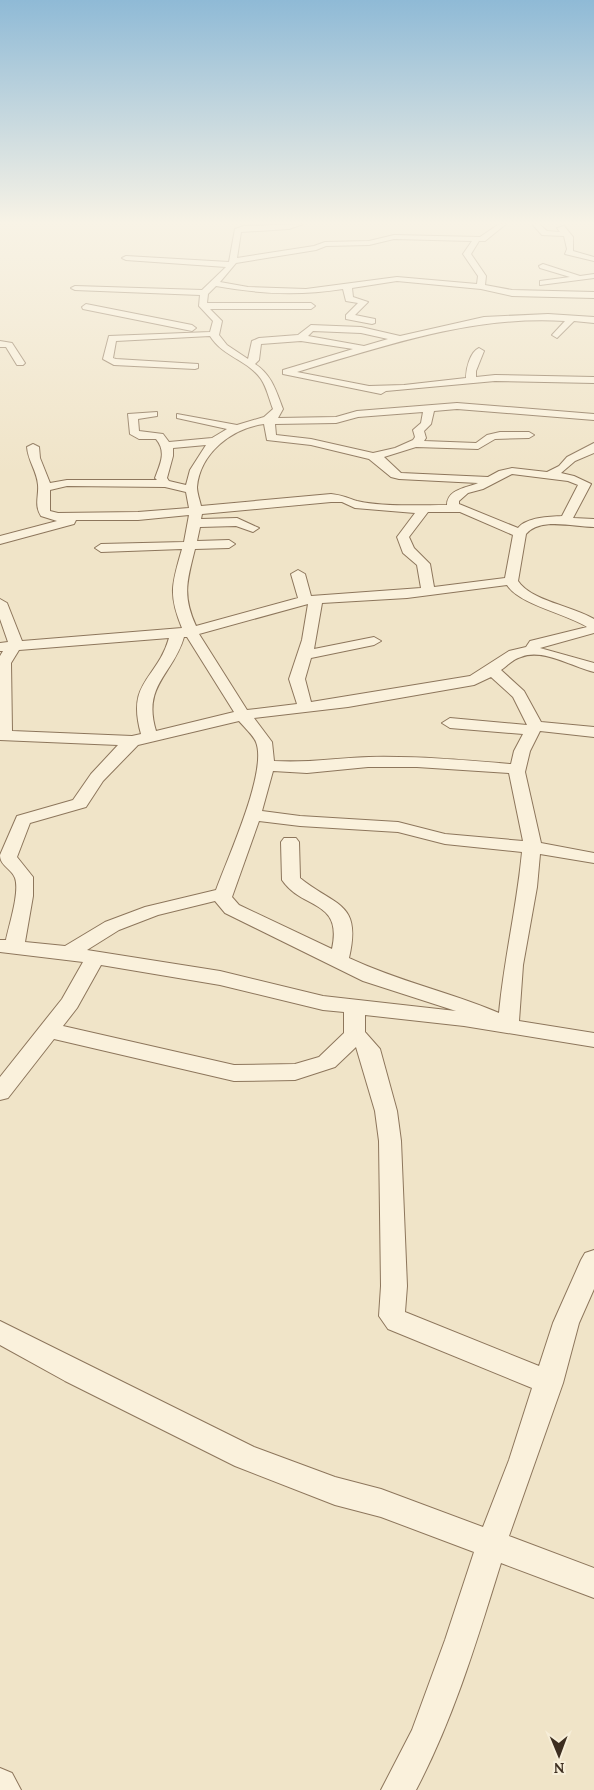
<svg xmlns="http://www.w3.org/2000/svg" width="594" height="1790" font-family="Lora,serif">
<rect width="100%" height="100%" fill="#f0e4c8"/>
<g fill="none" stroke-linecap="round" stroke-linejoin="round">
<defs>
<path id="minor" d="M303,224L289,229L241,232L237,258L314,246L325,242L369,241L394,235L480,237L499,224H506L485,241H479L471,254L486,276L485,285L512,290L594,292V298L512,296L481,289L397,281L352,288L353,297L368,302L355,315L375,319V323L372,324L346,319V315L358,303L346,301L343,289C298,296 261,294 216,286L208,294L207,303H311L315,306L311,309H210L222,321L219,335L227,345L248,359L252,341L259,338L298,335L311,325L361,327L400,336L484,317L548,314L594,317V323L574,321L557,338L552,335L565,321C473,315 384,346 297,372L369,386L404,385L466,378C466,369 470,352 479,348L484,351L476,371V377L495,375L594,377V383L495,381L386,391L381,394L283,374V370L353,349L301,341L261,344L259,360L255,364C272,375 276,391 283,409L278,418L336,417L357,411L457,403L594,414V420L457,409L434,411L431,424L424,431L426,438L424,441L476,443L487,435L500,432H529L534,435L529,438L495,439L478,449L416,447L384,457L401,473L488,477L499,471L512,468L547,472L559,466L567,457L594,443V453L575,461L561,473L574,476L591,484L573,518L594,519V527C574,527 541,517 526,534L518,581C531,601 573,606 594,619V633L540,648L594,663V672C572,667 543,648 521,657C513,659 507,666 501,670L524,691L541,722L594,727V737L540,731L530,751L525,772L541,843L594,853V863L540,854L537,887L523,965L519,1021L594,1033V1047L464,1026L365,1015V1032L380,1049L397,1111L401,1141L407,1286L405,1312L539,1366L553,1323L581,1260L585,1253L594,1250V1289L579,1323L563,1383L509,1536L594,1568V1598L501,1563C477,1640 454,1718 416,1790H381L412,1730L445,1640L474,1552L381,1517L335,1505L235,1466L65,1381L0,1345V1321L254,1447L335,1477L381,1489L483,1527L509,1460L532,1388L388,1329L379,1316L381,1286L379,1141L375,1111L356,1047L335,1067L295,1080L234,1081L54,1039L8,1098L0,1100V1077L62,999L83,962L0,952V940H6C9,925 20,892 15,878C12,869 0,866 0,855L17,816L73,800L91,774L118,745L0,740V656L3,651H0V643L8,642L0,619V599L7,603L22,641L182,628C168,594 172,584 182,549L101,552L95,548L101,544L184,542L189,515L138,520H76L74,524L0,544V536L57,521L41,516C34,505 39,496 38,485C37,471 28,461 27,447L33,444L39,447L40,458L50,483L67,480H157L155,478C160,464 167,452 156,439H139L130,434L128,414L157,412V416L138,419L139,431L163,434L169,442L212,438L227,429L177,418V414L237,425L264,417L273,409C269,399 267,388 261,379C248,360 223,357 210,336L116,341L113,358L116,359L198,364V368L195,369L114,365L103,359L109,336L210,332L213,321L199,306L200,295L75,290L71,288L75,286L202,290L226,267L126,260L122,258L126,256L229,262L235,229L244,226ZM394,239L472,241L463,254L478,276L477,284L397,277L306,289L248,287L220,282L236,263L316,250L326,246L369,245ZM313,331L361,333L388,339L364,346L308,336ZM423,412L421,423L413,430L415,437L413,440L395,448L373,453L311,439L276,435L275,424L336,423L358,417ZM264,424L267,440L311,445L369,459L391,477L399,479L478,483C467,488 447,489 447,505C421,505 382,507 357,501C348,498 341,495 331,494L201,506C200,501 197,493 197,487C200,453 232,428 264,424ZM206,445L190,470L186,485L169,481L167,478L173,456V448ZM512,474L568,481L578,485L562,516C548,517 527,517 518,528L459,504V501L468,493L483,489ZM67,486L165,487L186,492L189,508L138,512L58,513L50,511V490ZM331,502H342L355,508L415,513L397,537L403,553L417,565L421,588L311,596L305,574L298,570L291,574L298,598L196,626C182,595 187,581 195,549L229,548L235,544L229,540L197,541L200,527L236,526L253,532L259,528L237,518L201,519L202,514ZM428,512H460L513,535L505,578L434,587L430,564L414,548L409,537ZM507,585C520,605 565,613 587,627L530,641L526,647L509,651L470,676L311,702L305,679L311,658L374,645L381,641L374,637L314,649L322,603L407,598ZM308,604L302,640L289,679L297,704L247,710L199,634ZM184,637H187L234,712L156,731C142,685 173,675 184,637ZM169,638C157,680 126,681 141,734L132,736L12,731L11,663L19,650ZM491,677L513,697L527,725L450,718L442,723L450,728L523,734L514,751L511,764C464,760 417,756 369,757C336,758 308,763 274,761L272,742L254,718L348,707L474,685ZM239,721C244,727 253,735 256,742C268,771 227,859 216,890L145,907L105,922L65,946L25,942L33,896V877L17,857L30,823L86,807L103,781L138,745ZM368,767H417L509,773L523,841L445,834L398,822L300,816L262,811L273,771L307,773ZM259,821L300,826L398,832L445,844L522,852C517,906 504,959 499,1013C450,992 397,981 349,958C362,902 336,907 300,878L299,842L296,838H284L281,842L282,880C302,910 343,899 332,949L239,905L232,897ZM215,901L225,913L363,981L456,1011L323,996L220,971L87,950L119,930L158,915ZM101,965L220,985L323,1010L344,1012V1033L319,1057L295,1064L234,1065L63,1026L77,1008Z
M532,224H539L547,231L560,232L557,228L564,226L573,237V251L594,257V261L565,254L567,249L564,236L542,235Z
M543,264L580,276L594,274V278L540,285V281L570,277L540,268L539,266Z
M86,304L192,325L196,328L192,331L83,309L82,307Z
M0,341L12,343L25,363L23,365H17L6,347H0Z
M0,1768L12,1773L21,1790H0Z"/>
</defs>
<!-- minor casing -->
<use href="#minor" stroke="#8d765c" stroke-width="2"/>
<!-- minor -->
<use href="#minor" fill="#faf1dc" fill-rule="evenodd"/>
</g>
<!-- sky -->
<linearGradient id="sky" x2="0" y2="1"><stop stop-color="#8fbad6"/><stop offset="0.47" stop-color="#f8f3e6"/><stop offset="1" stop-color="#f8f3e6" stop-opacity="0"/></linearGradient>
<rect width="594" height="474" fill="url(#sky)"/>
<!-- north arrow -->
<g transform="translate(559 1755) rotate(179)" stroke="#f7eed8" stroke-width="4" paint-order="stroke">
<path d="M0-4L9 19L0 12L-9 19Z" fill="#3d2e20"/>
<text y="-8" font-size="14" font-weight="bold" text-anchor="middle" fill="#3d2e20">N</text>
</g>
</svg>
